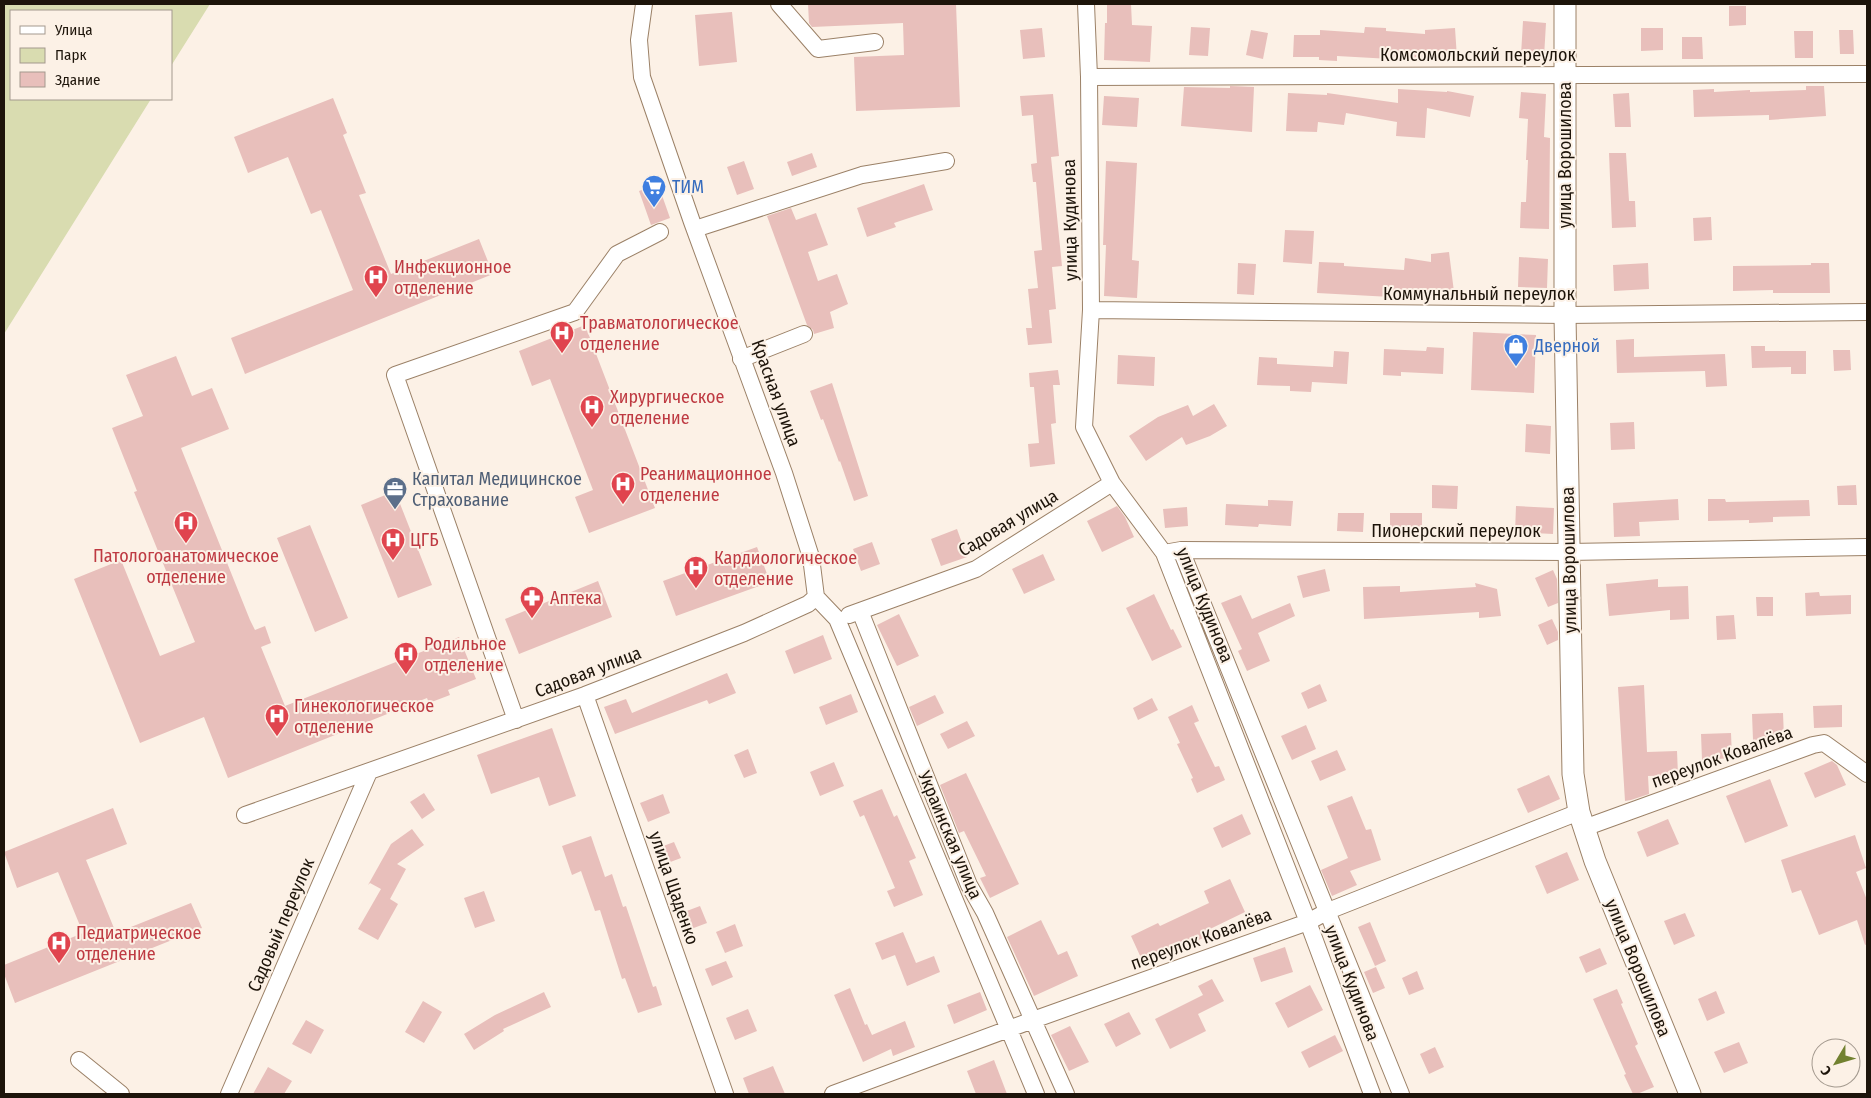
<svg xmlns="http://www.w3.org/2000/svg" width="1871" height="1098" font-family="'Fira Sans Condensed',sans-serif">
<rect width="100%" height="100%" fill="#fcf1e6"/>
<!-- green -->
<path fill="#d9dcb0" d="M4,4H210L171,66V11H11V99H151L4,334Z"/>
<!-- building -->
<path fill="#e8bfbb" d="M808,4H956L960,107L856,111L854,57L904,55L903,23L812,27L809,23Z
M1107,4H1131L1132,25L1152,26L1150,62L1104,60L1105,23H1107Z
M1729,6H1746V25L1729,26Z
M732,12L737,62L699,66L695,15Z
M1523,21L1546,23L1544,57L1521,55Z
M1191,27L1210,28L1208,56L1189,55Z
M1365,27L1386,28V31L1425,34V30L1455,28L1457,58L1427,61L1337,56V61L1319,60V57H1293L1294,35H1320V30L1364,33Z
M1042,28L1045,57L1023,59L1020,30Z
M1641,28H1663V50L1641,51Z
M1251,30L1268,33L1263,59L1246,55Z
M1839,30H1853L1854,54H1840Z
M1794,31H1813V58H1795Z
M1682,37H1702L1703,59H1682Z
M1230,86L1254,87L1252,132L1181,126L1184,87L1230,88Z
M1806,86H1824L1826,116L1769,120V115L1694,117L1693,90L1714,89V92L1750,90V92L1806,90Z
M1398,89L1447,92V91L1474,96L1470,117L1427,108L1425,138L1396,136L1397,122L1346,113L1344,125L1318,122L1317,132L1286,131L1288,93L1327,95V93L1398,103Z
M1521,92L1546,94L1544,137L1550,138L1549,229L1520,228L1521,202H1526L1528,160H1526L1528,119L1519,118Z
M1629,93L1631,127H1615L1613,94Z
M1053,94L1059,156L1051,157L1062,266L1052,267L1056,309L1049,310L1052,343L1028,345L1026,328H1032L1028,289L1038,288L1034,251L1042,250L1036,182H1033L1031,164L1037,163L1033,115L1022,116L1020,96Z
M1104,96L1139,98L1137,127L1102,125Z
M333,98L347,133L343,135L366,193L359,195L391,274L479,239L493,274L245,374L231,338L353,290L321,210L311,214L288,157L248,173L234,137Z
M812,153L817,167L792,176L787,162Z
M1609,153H1626L1629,201H1635L1636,227L1612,228Z
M744,161L754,189L737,195L727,167Z
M1106,161L1137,163L1132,260L1139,261L1137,298L1104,296L1106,245H1103Z
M658,184L670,218L651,225L639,191Z
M924,184L933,210L894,223L896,227L867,237L857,208Z
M791,208L796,220L816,213L828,245L808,252L818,281L837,274L848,304L830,312L834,328L814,334L813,330L807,325L767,216Z
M1711,217L1712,240L1694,241L1693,218Z
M1285,230L1314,231L1312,264L1283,262Z
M1449,252L1454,292L1428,295L1391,291V297L1317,293L1319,262L1344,263V266L1404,270L1405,258L1431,262V254Z
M1519,257L1548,259L1547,288L1518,287Z
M1238,263L1256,264L1254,295L1237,294Z
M1648,263L1649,289L1614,291L1613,265Z
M1811,263H1829L1830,293H1773V290L1733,291V266L1811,265Z
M585,325L655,508L589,533L575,497L593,490L550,379L532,386L519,351Z
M1473,332L1536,335L1534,393L1471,390Z
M1634,339V357L1725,354L1727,386L1706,387L1705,371L1617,373L1616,340Z
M1751,346H1765V351H1806V374H1791V367L1752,368Z
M1427,347L1444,348L1443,374L1401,372V376L1383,375L1384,349L1426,351Z
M1833,350H1850L1851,370L1834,371Z
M1334,351L1349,352L1347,384L1312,382L1311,392L1290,391V386L1257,385L1259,357L1277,358V364L1333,367Z
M1118,355L1155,357L1154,386L1117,384Z
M176,356L192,396L212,388L229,429L181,448L250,620L255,630L265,626L271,643L261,647L285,706L459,637L476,679L448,690L450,695L429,703L427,698L228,778L204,717L140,743L74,579L121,560L160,656L195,642L134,492L137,491L112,428L143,416L126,375Z
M1058,370L1060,385H1053L1056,423L1051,424L1055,464L1030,467L1028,444L1039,443L1034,387H1030L1029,373Z
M832,383L868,496L854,501L840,461L839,462L823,419L821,420L810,391Z
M1214,404L1227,426L1210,436L1186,445L1182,437L1146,461L1129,436L1158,417L1188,405L1193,416Z
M1634,422L1635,449L1611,450L1610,423Z
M1526,424L1551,426L1550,454L1525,452Z
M1432,485L1458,486L1457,509L1432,508Z
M1856,485L1857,505H1838L1837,486Z
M395,491L432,585L398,598L361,505Z
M1678,499L1679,520L1639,522L1640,536L1614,537L1613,503Z
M1708,499H1725L1726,502L1809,500L1810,516L1773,517V522L1749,523V520L1708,521Z
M1268,500L1293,501L1291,526L1259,524L1258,527L1225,525L1226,504L1268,506Z
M1117,506L1125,517L1134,537L1102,552L1087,521Z
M1516,506L1554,508L1553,534L1515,532Z
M1187,507L1188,526L1165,528L1163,509Z
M1338,513H1364L1363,532L1337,531Z
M1390,513H1422V534H1390Z
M310,525L348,618L315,632L277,538Z
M957,529L967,557L941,566L931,539Z
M872,542L880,564L861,571L853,549Z
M757,547L770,582L676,616L663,581Z
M1043,554L1055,580L1024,594L1012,569Z
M1325,569L1330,591L1303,598L1297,576Z
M1553,570L1557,579L1558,603L1548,607L1535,578Z
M1658,579V587L1688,586L1689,619L1670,620V610L1609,616L1606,584Z
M598,581L612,617L519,654L505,619Z
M1475,583L1497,589L1501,616L1479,618V612L1364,619L1363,587L1400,586V592L1476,587Z
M1819,592L1820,596L1851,595V614L1806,616L1805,593Z
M1154,594L1171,630L1173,629L1182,647L1152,661L1126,608Z
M1241,595L1252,619L1290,603L1295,616L1258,633L1270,661L1247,671L1238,651L1242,649L1221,603Z
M1756,597H1773V616H1757Z
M899,614L919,656L897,666L877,625Z
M1734,615L1736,639L1717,640L1716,616Z
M1552,619L1558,632V640L1547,645L1538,625Z
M823,635L832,659L794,674L785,651Z
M727,673L736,693L709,704L707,700L615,734L604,707L626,699L632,713Z
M1320,684L1327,701L1308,709L1301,693Z
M1644,685L1647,752L1677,751L1678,775L1648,776L1649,794L1631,800L1625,801L1618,687Z
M851,694L858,712L826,725L819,707Z
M935,695L944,713L917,726L909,707Z
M1152,698L1158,710L1138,720L1133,708Z
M1192,705L1199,721L1194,723L1215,767L1219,766L1225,780L1197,793L1191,779L1193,778L1177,744L1180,743L1168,717Z
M1842,705V727L1814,728L1813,706Z
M1783,713L1784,738L1753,740L1752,714Z
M967,721L975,736L948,749L940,734Z
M1306,725L1316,749L1292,760L1281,736Z
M552,728L576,796L549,806L539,777L491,794L477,755Z
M1731,733L1732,758L1702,760L1701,734Z
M748,749L757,773L744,778L734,755Z
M1337,750L1346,770L1320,781L1311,761Z
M1832,761L1837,765L1846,785L1815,798L1804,773Z
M834,762L844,786L820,796L810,772Z
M966,773L1019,884L990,898L980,878L986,876L964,831L959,833L940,785Z
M1549,775L1560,799L1528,813L1517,789Z
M1770,779L1788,826L1745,843L1726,796Z
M882,789L894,817L897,815L916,858L909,861L923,895L894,907L887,891L895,888L864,815L860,817L853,801Z
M424,793L435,810L422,819L410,802Z
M663,794L670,813L648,822L640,803Z
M1352,796L1366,830L1371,829L1381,860L1350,871L1357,885L1332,896L1321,870L1348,858L1327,806Z
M113,808L127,844L86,860L116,933L191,903L202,928L15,1003L4,974V965L83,933L58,872L17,888L4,852Z
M1242,814L1251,834L1222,848L1213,828Z
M1668,819L1679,844L1647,857L1637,832Z
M412,829L424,845L397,864L406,869L390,899L398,904L378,940L358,929L381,889L370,883L368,885L391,844Z
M1855,835L1866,868L1856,872L1867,900V944L1865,945L1857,920L1819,935L1801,890L1792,893L1781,860Z
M591,836L605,877L612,874L623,907L626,906L653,987L656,986L662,1005L638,1013L625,978L622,979L600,910L595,911L581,871L572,875L562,846Z
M674,842L681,858L665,864L658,848Z
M1567,852L1579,880L1547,894L1535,866Z
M1230,879L1245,912L1210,929L1212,934L1190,944L1187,939L1142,960L1131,936L1158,923L1160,926L1209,903L1204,891Z
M484,891L495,921L475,928L464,898Z
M700,906L707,923L691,929L684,912Z
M1685,913L1695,936L1674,945L1664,921Z
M1041,920L1058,955L1067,951L1078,976L1034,996L1007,937Z
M1370,922L1386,961L1375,966L1358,927Z
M735,924L743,946L725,953L716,932Z
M903,932L916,963L934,956L940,972L907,986L895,955L882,960L875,943Z
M1285,947L1293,972L1261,982L1253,958Z
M1600,948L1607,964L1586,973L1579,957Z
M726,961L733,977L712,986L705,969Z
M1376,967L1385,988L1373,993L1364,972Z
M1417,971L1424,989L1409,995L1402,978Z
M1212,979L1224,1001L1198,1014L1206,1031L1170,1049L1155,1019L1203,995L1198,986Z
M1310,985L1323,1010L1288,1028L1275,1003Z
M850,988L865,1025L867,1024L872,1035L905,1021L915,1047L893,1056L891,1049L863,1062L834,995Z
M1617,989L1623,1003L1621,1004L1638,1044L1635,1046L1654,1087L1637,1094H1633L1624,1075L1626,1074L1593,999Z
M1716,991L1725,1013L1707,1021L1698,999Z
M544,992L551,1007L503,1029L504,1031L474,1050L464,1034L495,1015Z
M980,992L987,1010L954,1024L947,1005Z
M423,1001L442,1012L424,1043L405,1032Z
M748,1009L757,1031L735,1040L726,1018Z
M1129,1012L1141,1034L1116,1047L1104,1024Z
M306,1020L324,1030L311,1054L292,1044Z
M1070,1026L1089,1062L1069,1071L1051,1035Z
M1335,1035L1343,1051L1309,1068L1301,1052Z
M1739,1042L1748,1063L1724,1073L1714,1052Z
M1435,1047L1444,1067L1429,1074L1420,1054Z
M994,1060L1007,1094H976L967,1071Z
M773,1066L785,1094H749L743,1078Z
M268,1067L292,1081L284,1094H253Z"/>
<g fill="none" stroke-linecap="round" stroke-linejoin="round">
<defs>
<path id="minor" d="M644,4L639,40L642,77L692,222L784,473L811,557L816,597
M779,4L818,49L875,42
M1086,4L1089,77L1091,310L1084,427L1112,483L1164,553L1308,922L1372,1094
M1089,77L1867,74
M695,229L862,175L946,161
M1091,310L1565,315L1867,312
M741,359L804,334
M1181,550L1401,1094
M1164,553L1181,550L1568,552L1867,547
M816,597L837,619L1036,1094
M860,611L969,885L985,913L1066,1094
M849,615L976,569L1112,483
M585,695L725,1094
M516,720L395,375L575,312L617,254L660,232
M245,815L585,695L744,633L808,604L816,597
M1584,828L1813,745L1824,743L1867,774
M79,1060L121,1094
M229,1094L369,772
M833,1094L1033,1020L1308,922L1328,911L1579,812"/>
<path id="major" d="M1565,4V315L1573,774L1579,812L1595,861L1690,1094"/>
</defs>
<!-- minor casing -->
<use href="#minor" stroke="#9b8167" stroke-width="18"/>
<!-- major casing -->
<use href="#major" stroke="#9b8167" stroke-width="23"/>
<!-- minor -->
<use href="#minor" stroke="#fff" stroke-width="16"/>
<!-- major -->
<use href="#major" stroke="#fff" stroke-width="21"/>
</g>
<!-- icons -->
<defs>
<symbol id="supermarket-pin" viewBox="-11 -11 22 30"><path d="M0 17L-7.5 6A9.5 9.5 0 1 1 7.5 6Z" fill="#3f7fe0" stroke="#fcf1e6"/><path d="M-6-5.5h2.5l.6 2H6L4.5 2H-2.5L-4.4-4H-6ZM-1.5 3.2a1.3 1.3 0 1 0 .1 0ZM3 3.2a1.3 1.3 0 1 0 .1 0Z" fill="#fff"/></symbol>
<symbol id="hospital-pin" viewBox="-11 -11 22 30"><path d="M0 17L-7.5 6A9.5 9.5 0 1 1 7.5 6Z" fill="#e0444e" stroke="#fcf1e6"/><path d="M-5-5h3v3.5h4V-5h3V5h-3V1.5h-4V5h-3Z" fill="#fff"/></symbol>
<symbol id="shop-pin" viewBox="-11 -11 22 30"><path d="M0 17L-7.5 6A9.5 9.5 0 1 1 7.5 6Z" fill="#3f7fe0" stroke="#fcf1e6"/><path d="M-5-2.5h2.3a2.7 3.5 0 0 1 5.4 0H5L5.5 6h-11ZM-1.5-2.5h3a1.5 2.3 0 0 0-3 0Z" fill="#fff"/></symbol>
<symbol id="office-pin" viewBox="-11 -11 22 30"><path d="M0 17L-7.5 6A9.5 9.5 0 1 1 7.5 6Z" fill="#5c6f8a" stroke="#fcf1e6"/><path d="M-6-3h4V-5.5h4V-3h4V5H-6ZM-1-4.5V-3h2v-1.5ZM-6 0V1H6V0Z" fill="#fff"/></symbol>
<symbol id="pharmacy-pin" viewBox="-11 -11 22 30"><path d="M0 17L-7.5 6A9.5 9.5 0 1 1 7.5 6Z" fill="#e0444e" stroke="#fcf1e6"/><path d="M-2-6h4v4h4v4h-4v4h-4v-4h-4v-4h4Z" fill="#fff"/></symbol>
</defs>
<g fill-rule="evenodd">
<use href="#supermarket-pin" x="640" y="173" width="28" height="38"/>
<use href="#hospital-pin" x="362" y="263" width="28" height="38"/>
<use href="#hospital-pin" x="548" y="319" width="28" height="38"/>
<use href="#shop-pin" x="1502" y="332" width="28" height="38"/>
<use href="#hospital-pin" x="578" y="393" width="28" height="38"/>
<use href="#hospital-pin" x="609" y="470" width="28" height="38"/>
<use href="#office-pin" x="381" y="475" width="28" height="38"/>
<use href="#hospital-pin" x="172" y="509" width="28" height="38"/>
<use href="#hospital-pin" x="379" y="526" width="28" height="38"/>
<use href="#hospital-pin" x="682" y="554" width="28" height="38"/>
<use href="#pharmacy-pin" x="518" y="584" width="28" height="38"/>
<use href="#hospital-pin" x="392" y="640" width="28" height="38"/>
<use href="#hospital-pin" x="263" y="702" width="28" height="38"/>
<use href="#hospital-pin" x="45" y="929" width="28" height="38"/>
</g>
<g text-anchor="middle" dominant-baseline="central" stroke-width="4" stroke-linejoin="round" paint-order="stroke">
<!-- street labels -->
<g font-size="18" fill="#1d140a" stroke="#fcf1e6">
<text x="1478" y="55">Комсомольский переулок</text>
<text transform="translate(1565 155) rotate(-90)">улица Ворошилова</text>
<text transform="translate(1070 220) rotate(-91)">улица Кудинова</text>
<text x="1479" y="294">Коммунальный переулок</text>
<text transform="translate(776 393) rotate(70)">Красная улица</text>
<text transform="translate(1008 523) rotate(-31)">Садовая улица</text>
<text x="1456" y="531">Пионерский переулок</text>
<text transform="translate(1569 560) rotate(-91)">улица Ворошилова</text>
<text transform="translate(1205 605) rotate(68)">улица Кудинова</text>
<text transform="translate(588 672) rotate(-21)">Садовая улица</text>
<text transform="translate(1722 757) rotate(-20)">переулок Ковалёва</text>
<text transform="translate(950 835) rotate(67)">Украинская улица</text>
<text transform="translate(674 888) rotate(71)">улица Щаденко</text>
<text transform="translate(281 925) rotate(-67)">Садовый переулок</text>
<text transform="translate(1201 939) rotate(-20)">переулок Ковалёва</text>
<text transform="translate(1638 968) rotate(68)">улица Ворошилова</text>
<text transform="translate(1352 983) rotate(69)">улица Кудинова</text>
</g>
<!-- shop labels -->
<g font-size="18" fill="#366cbe" stroke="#fcf1e6" text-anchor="start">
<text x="672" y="187">ТИМ</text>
<text x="1534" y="346">Дверной</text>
</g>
<!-- health labels -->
<g font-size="18" fill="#be3a42" stroke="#fcf1e6" text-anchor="start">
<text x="394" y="267">Инфекционное<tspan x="394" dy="21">отделение</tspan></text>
<text x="580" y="323">Травматологическое<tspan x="580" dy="21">отделение</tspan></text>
<text x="610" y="397">Хирургическое<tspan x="610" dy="21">отделение</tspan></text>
<text x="640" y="474">Реанимационное<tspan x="640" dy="21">отделение</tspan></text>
<text x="410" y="540">ЦГБ</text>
<text x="186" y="556" text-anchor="middle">Патологоанатомическое<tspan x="186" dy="21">отделение</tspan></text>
<text x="714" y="558">Кардиологическое<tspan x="714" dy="21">отделение</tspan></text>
<text x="550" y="598">Аптека</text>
<text x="424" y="644">Родильное<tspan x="424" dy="21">отделение</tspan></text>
<text x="294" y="706">Гинекологическое<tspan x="294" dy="21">отделение</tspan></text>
<text x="76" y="933">Педиатрическое<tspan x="76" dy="21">отделение</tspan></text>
</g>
<!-- service labels -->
<g font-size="18" fill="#4e5e75" stroke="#fcf1e6" text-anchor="start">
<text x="412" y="479">Капитал Медицинское<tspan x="412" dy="21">Страхование</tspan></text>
</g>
</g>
<!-- border -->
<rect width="1871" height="1098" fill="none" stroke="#1d140a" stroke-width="10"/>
<!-- legend -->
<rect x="10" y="10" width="162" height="90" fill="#fcf1e6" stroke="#a3998e"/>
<rect x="20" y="26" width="25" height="8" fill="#ffffff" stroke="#a3998e"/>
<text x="55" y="35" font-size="15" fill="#1d140a">Улица</text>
<rect x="20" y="48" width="25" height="15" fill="#d9dcb0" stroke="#a3998e"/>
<text x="55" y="60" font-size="15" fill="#1d140a">Парк</text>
<rect x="20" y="72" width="25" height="15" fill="#e8bfbb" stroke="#a3998e"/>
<text x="55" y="85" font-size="15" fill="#1d140a">Здание</text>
<!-- north arrow -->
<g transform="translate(1836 1063) rotate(232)"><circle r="24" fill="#fcf1e6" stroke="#a3998e"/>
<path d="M0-4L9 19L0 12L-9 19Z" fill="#728130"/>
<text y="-8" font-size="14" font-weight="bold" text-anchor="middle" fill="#1d140a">С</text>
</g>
</svg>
